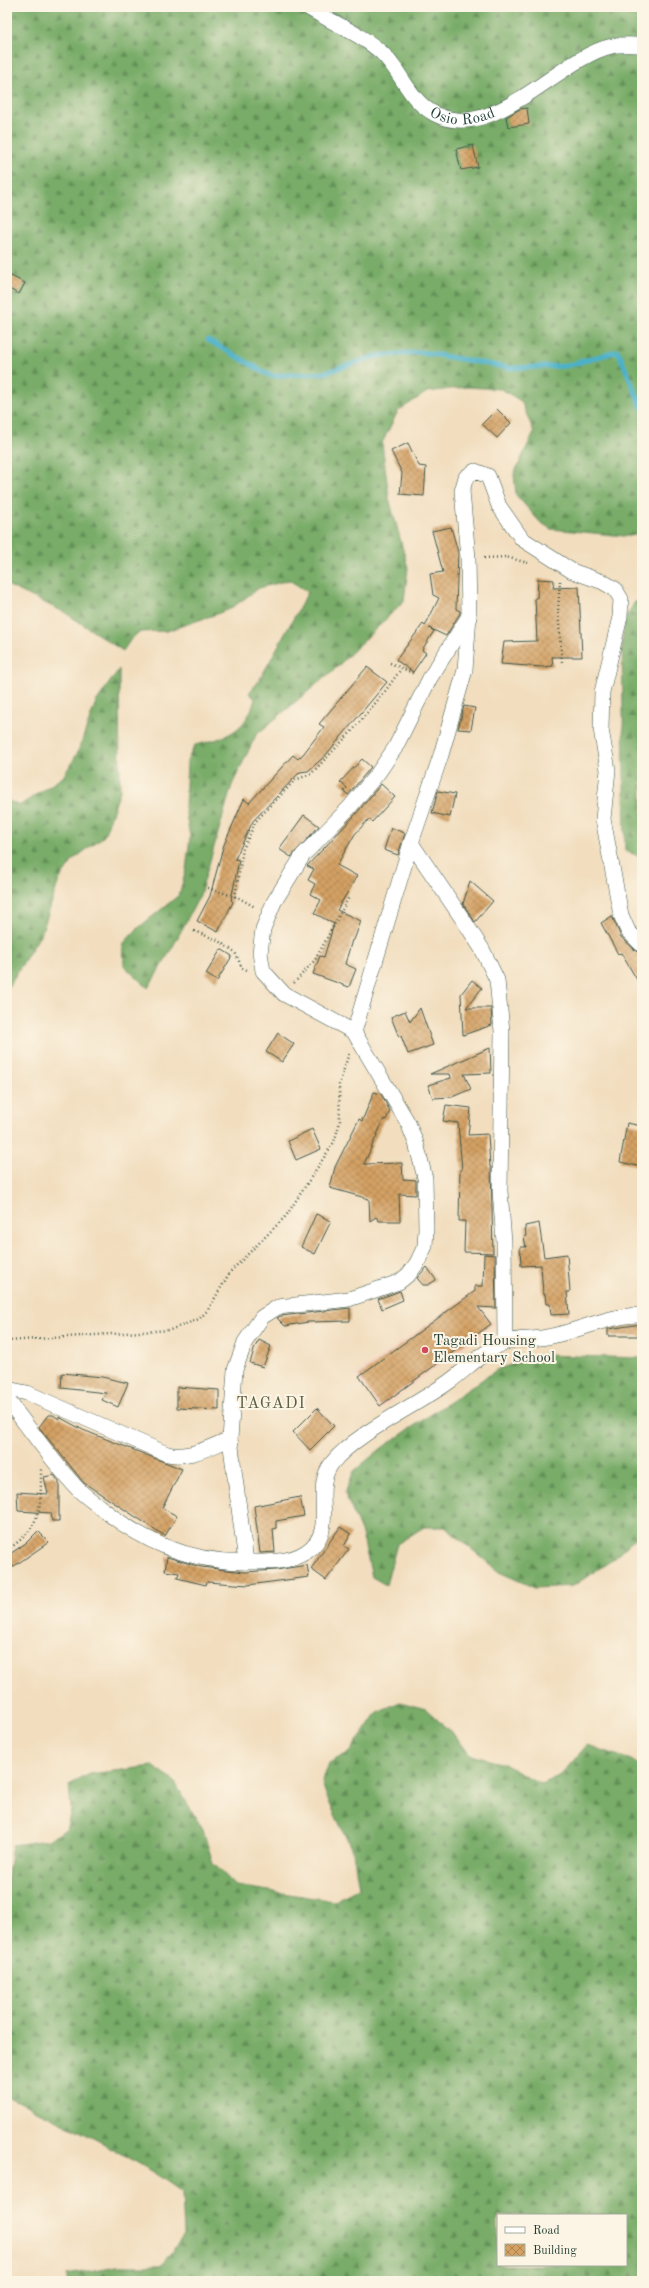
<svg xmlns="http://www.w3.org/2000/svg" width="649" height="2288" font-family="'Old Standard TT',serif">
<defs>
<pattern id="forest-firs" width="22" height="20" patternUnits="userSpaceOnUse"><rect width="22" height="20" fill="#78ac68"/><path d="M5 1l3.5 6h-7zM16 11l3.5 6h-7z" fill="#628d56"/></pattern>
<pattern id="building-cross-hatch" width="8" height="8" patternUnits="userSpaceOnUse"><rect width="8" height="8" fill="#d4a163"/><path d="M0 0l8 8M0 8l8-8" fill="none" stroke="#ab8452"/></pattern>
</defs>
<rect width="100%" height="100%" fill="#fcf5e5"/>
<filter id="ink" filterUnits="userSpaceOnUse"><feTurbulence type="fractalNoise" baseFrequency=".025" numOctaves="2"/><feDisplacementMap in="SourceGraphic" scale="8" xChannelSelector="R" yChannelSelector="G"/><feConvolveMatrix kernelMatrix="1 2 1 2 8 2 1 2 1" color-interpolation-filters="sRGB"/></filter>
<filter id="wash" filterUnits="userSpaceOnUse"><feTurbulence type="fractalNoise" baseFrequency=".012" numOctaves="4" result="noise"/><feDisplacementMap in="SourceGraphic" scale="16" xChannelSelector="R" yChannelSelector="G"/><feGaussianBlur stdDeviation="0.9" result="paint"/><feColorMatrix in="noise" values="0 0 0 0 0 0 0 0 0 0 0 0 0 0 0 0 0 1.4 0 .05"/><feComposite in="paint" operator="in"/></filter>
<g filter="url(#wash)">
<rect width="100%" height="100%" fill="#f2debf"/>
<!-- built -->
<path fill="#f5d3c1" d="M470,1293L494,1325L380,1410L355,1375Z"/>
<!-- forest -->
<path fill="url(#forest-firs)" stroke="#4c744e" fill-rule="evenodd" d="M7,7H642V533L624,536L551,529L540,522L516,495L514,474L534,432L521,401L501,389L467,387L427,392L398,411L382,443L389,498L408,568L404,601L335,669L256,735L232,785L200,895L171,950L148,988L124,966L123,944L137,929L179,895L186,870L190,837L185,808L187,761L195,745C226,738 246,732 255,699L249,693L260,679L308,592L289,580L259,588L230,609L211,616L167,631L139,632L131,639L123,651L64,612L7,585Z
M642,601V857L625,851L622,644L625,618L635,602Z
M119,669L120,791L104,836L74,859L59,880L42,932L7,989V800L19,806L63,777L77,754L96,702Z
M542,1355L642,1358V1532L612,1560L573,1586L535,1588L499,1572L445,1527H424L397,1544L386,1585L372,1577L362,1534L345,1493L354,1471L383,1447L498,1369Z
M400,1702L426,1709L457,1738L470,1755L504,1764L541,1784L561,1775L587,1745L631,1760L642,1767V2281H67V2275L117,2266H161L184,2235L182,2192C128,2153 67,2124 7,2096V1884L12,1845L48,1840L66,1830L71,1810L69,1785L90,1774L153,1766L174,1781L203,1830L213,1863L236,1886L335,1901L359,1888L353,1852L328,1800L322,1783L329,1763L350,1752L377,1712ZM498,2215H626V2265H498Z"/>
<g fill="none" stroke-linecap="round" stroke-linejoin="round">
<!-- stream -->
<path stroke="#4bb1ca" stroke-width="5" d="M208,340L271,376L324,373L376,356L421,352L510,368L566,366L618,351L642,408"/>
</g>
<g id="blocks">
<!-- building -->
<path fill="url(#building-cross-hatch)" d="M527,108L529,124L508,127L506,117L520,109Z
M473,145L478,167L461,170L456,149Z
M7,274L25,283L19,294L7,288Z
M497,409L511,423L497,438L482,424Z
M408,443L419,466L426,467L424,496L400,494L402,473L391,451Z
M451,527L458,552L456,609L460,611V613L446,636L429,628L434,631L422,650L426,653L413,672L396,660L423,624L425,626L439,598L433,595L430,574L443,572L432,531Z
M538,579L554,580L553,588L579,587L582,657H552L553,666L542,667L501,664L504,642L537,641L535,598H537Z
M367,667L387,682L325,756L308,771L300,772L253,821L235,859L239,860L231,900L233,902L218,932L197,921L210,896L223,847L244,799L249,803L293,755L298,759L304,753L324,727L319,724Z
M464,706L475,708L471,730L458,729Z
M362,759L371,767L348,795L344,791L347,788L340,782Z
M381,784L395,797L372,822L369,819L355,834L337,865L357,876L337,910L361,921L354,940H352L345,964L356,969L349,987L313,974L320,956L324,957L334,924L314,913L321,900L310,894L315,884L308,880L314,869L307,866L356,814Z
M438,791L455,794L450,817L432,813Z
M304,815L319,826L291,857L279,849Z
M391,828L405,833L398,855L384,850Z
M470,881L493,901L475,922L463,904Z
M612,916L621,937L636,951L642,955V988L621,953L618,954L601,923Z
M221,949L232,956L217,981L206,974Z
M472,980L482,988L466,1008H491L492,1025L463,1035L461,994Z
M420,1008L433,1045L408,1054L401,1036L399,1037L391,1017L405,1011L410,1022Z
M278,1033L294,1044L282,1062L266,1052Z
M490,1048L491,1073L464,1074L471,1089L452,1097L433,1098L428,1085L451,1078L450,1074H430Z
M374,1092L381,1094L390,1111L386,1120L384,1119L364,1164L402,1163L403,1179L416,1180V1195L399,1194L400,1221H379L376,1217L370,1221L369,1199L330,1188L335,1167L359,1119L362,1121Z
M446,1105L471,1108L468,1135L488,1134L490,1167H491L493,1253L464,1252L465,1221H459L460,1170H462L458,1123L443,1121Z
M627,1123L642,1126V1167L620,1162Z
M312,1129L321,1149L296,1160L288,1141Z
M316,1214L331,1221L315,1254L301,1247Z
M539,1223L544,1257L567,1254L570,1292H567L569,1314L551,1315L550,1304H546L545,1294H543L541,1265L521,1266L520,1247H526L524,1237L526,1236L525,1226Z
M484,1254L495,1255L496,1308L478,1307L491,1324L380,1406L359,1376L475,1291V1286H483Z
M427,1267L436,1280L428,1285H423L417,1278Z
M400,1291L403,1300L382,1309L378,1299Z
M350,1308V1321L308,1322L285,1326L277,1318L281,1316Z
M642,1324V1336H608V1329Z
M259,1340L271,1346L263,1367L250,1363L255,1347Z
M62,1373L102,1377L128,1383L118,1407L102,1400L106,1393L61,1388Z
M177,1387L219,1390V1410L177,1408Z
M317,1408L334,1426L310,1450L293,1432Z
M48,1415H53L59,1419V1417L83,1430L182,1469L162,1508L177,1516L165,1536L84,1483L39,1427Z
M54,1475L59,1482V1521H52L51,1513L18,1511L17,1492L48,1494L44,1477Z
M300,1497L304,1516L276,1521V1528L273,1529L275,1552L260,1553L254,1506Z
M340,1527L351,1534L344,1546L349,1549L326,1580L311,1569Z
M38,1531L49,1542L7,1571V1556L26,1543Z
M167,1557L201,1567L245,1572L276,1570L307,1565L309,1577L248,1585L207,1582L206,1585L177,1578L179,1573L165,1571Z"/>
</g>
</g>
<g filter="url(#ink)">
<use href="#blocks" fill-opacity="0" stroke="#3f5549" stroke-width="1"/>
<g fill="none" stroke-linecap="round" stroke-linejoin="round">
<defs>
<g id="street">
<path id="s1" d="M307,7C331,22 361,34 382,53C402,72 409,101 435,114C493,144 558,58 612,46C621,44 633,45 642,45"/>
<path d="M411,843L464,921L482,949L497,980L502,1031L500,1191L504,1242L505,1342"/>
<path d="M354,1032L411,843L441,755L465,670L469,616L468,558L462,491L466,477L475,471L488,476L499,506L522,539L572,571L603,582L615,589L621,599L620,617L602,692L601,729L608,770L603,819L621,915L628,931L642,945"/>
<path d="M7,1389L27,1393L167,1454C190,1459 209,1447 230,1439"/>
<path d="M7,1399C29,1429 51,1459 75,1486C82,1494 92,1501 100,1507C142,1541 187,1561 242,1562C263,1562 287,1564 306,1552C340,1529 310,1492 332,1463C357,1432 416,1406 450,1381C468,1368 482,1352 503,1343C516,1338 533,1340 547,1337C581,1331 607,1315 642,1315"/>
<path d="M246,1562L230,1439L235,1370L245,1342L262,1317L278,1307L349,1299L399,1282L409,1274L417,1263L425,1246L426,1229L425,1178L416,1143L408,1123L354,1032L284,994L263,971L260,953L263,929L274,902L303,855L349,808L378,773L395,748L430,678L469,616"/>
</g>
</defs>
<!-- street casing -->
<use href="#street" stroke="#3f5549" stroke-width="16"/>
<!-- path -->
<path stroke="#3f5549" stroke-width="2.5" stroke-dasharray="1 3" stroke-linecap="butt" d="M484,558L506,557L528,563
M560,581L558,611L562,662
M390,663L415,674
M208,888L239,898L255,907
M235,897L243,849L256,821L295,780L311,774L354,729L386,690L401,669
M194,931L217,940L235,952L242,968L247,970
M294,983L315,960L349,897
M7,1341L170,1330L199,1319L208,1310L230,1272L286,1216L334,1142L340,1122L339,1085L349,1053
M7,1550C42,1527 41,1508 41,1469"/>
<!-- street -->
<use href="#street" stroke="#fff" stroke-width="15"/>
</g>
</g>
<!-- markers -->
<circle fill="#d1495b" stroke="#fcf5e5" stroke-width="1.5" cx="425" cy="1350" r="4"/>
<g text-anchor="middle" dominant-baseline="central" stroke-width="4" stroke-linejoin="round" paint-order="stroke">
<!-- street labels -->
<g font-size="15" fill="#1f3d34" stroke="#fcf5e5">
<text stroke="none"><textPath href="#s1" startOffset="198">Osio Road</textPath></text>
</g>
<!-- poi labels -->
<g font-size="15" fill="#1f3d34" stroke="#fcf5e5" text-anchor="start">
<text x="433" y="1341">Tagadi Housing<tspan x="433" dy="17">Elementary School</tspan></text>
</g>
<!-- neighbourhood labels -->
<g font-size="16" letter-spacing="1" fill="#5e6044" stroke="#fcf5e5">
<text x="271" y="1404">TAGADI</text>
</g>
</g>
<!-- margin -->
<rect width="649" height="2288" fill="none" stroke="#fcf5e5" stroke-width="24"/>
<!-- legend -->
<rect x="497" y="2214" width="130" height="52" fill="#fcf5e5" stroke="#a4ab9e"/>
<rect x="505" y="2227" width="20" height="6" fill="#ffffff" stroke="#a4ab9e"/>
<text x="533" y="2234" font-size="12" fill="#1f3d34">Road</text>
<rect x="505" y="2244" width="20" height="12" fill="url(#building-cross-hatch)" stroke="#a4ab9e"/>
<text x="533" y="2254" font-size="12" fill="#1f3d34">Building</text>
</svg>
